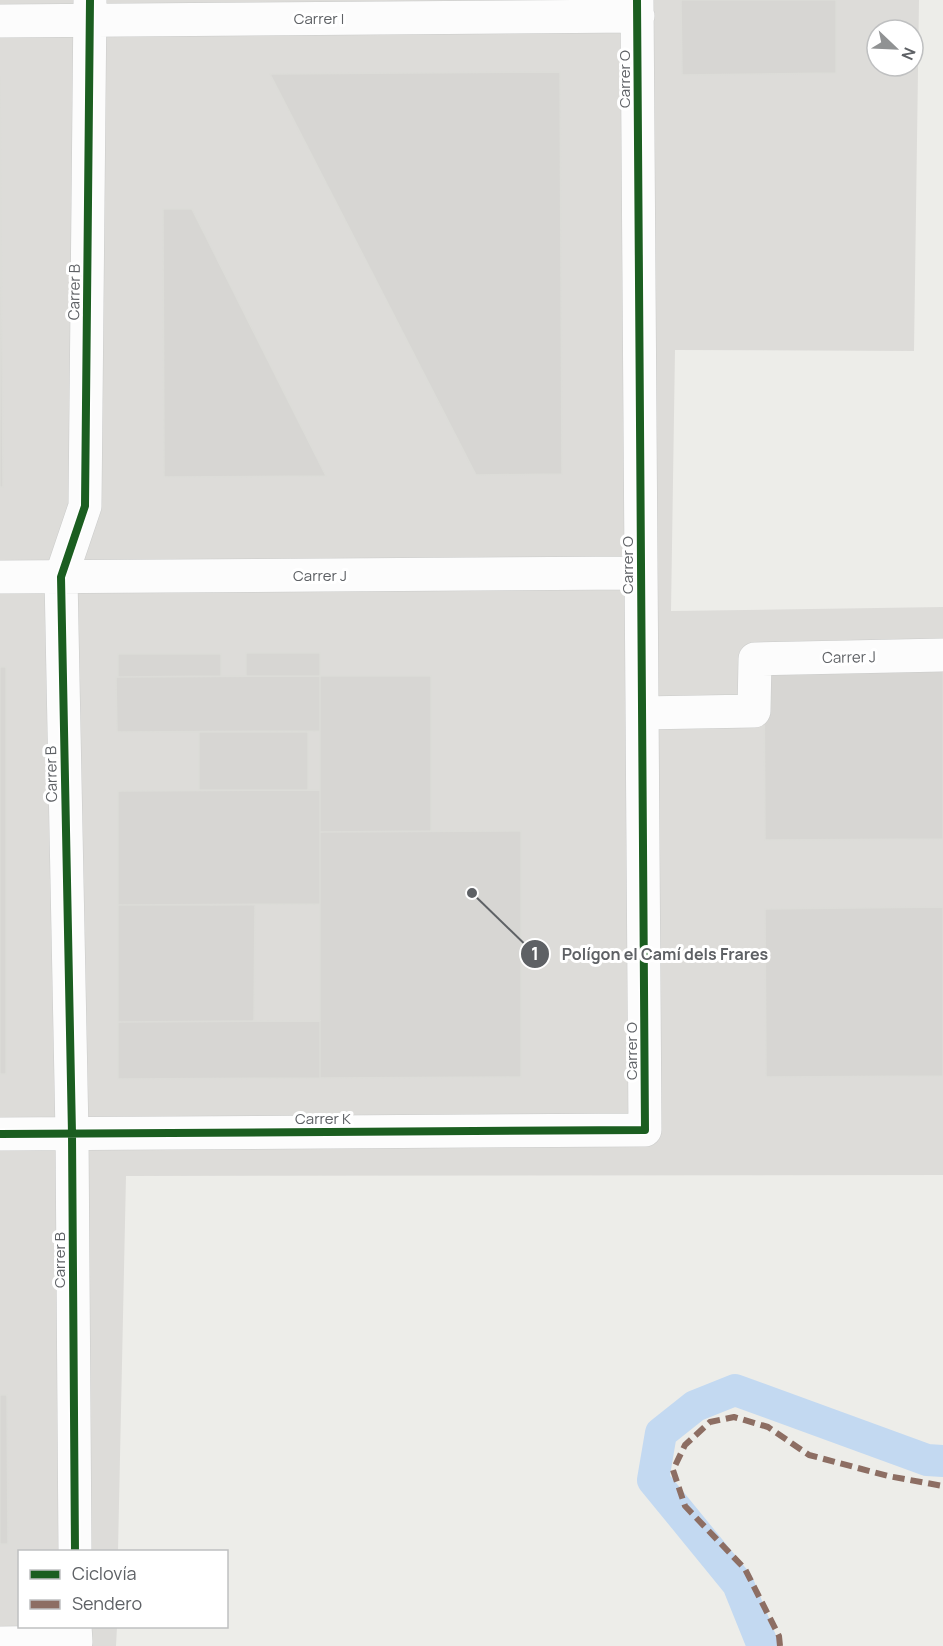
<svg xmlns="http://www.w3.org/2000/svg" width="943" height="1646" font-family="Manrope,sans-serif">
<rect width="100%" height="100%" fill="#edede9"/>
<!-- industrial -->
<path fill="#dddcd9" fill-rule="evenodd" d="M0,0H919L914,351L675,350L671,611L943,607V1175L126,1176L118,1551L20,1552V1626L117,1627L116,1646H0ZM877,30H913V66H877Z"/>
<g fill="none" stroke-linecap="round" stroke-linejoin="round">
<!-- canal -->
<path stroke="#c3d9f1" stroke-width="32" d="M763,1646L738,1584L653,1480L661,1433L695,1406L735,1390L927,1460L943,1461"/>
</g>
<!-- building -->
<path fill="#d7d6d3" stroke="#dcdcd8" stroke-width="1.5" d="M681,0H836V73L682,75Z
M560,72L562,474L476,475L270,74Z
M0,76L3,487H0Z
M163,209H192L326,476L164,477Z
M246,653H320V676H246Z
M118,654H221V676L118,677Z
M0,667H6V1074H0Z
M943,671V839L765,840L764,672Z
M320,676V731L117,732L116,677Z
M320,676H431V831L320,832Z
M199,732H308V790H199Z
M320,790V904L118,905V791Z
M521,831V1077L320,1078V832Z
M118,905H255L254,1021L118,1022Z
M943,907V1076L766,1077L765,909Z
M320,1021V1078L118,1079V1022Z
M0,1395H7L8,1544H0Z"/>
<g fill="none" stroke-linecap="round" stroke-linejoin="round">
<defs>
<path id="minor" d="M0,21L638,16
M0,577L641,573
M642,713L754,711L755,659L943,655
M0,1134L645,1130L637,0
M75,1552L72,1134L61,577L85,506L90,0
M0,1643L76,1642L75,1626"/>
</defs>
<!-- minor casing -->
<use href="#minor" stroke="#cacbca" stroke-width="34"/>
<!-- minor -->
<use href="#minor" stroke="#fcfcfc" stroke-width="33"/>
<!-- quiet -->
<path stroke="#8d6e63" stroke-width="6" stroke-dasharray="12 6" stroke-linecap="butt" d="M780,1646L779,1636L745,1569L685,1506L673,1470L685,1445L710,1422L734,1417L768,1427L809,1455L888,1476L943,1486"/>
<defs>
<path id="cycleway" d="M0,1134L645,1130L637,0
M75,1552L72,1134L61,577L85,506L90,0"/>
</defs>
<!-- cycleway casing -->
<use href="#cycleway" stroke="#fff" stroke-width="11"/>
<!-- cycleway -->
<use href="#cycleway" stroke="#1b5e20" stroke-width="8"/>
</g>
<g text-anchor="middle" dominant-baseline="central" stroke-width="6" stroke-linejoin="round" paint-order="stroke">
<!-- street labels -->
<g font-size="15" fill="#5e6165" stroke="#fff">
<text x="319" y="18">Carrer I</text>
<text transform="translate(624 79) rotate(-90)">Carrer O</text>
<text transform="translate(74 292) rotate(-89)">Carrer B</text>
<text transform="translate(627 565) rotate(-90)">Carrer O</text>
<text x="320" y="575">Carrer J</text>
<text transform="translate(849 657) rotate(-1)">Carrer J</text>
<text transform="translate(51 774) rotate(-91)">Carrer B</text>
<text transform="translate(631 1051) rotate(-90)">Carrer O</text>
<text x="323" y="1118">Carrer K</text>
<text transform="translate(59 1260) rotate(-90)">Carrer B</text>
</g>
</g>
<!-- callouts -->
<path fill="none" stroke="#5e6165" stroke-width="2" d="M472 893L535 954"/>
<g fill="#5e6165" stroke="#fff" stroke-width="2">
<circle cx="472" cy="893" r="6"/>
<circle cx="535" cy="954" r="15"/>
</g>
<g font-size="18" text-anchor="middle" font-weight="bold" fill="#fff">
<text x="535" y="960">1</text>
</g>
<g font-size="16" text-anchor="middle" font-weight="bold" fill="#5e6165" stroke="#fff" stroke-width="6" stroke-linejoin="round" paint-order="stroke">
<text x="665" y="960">Polígon el Camí dels Frares</text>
</g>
<!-- legend -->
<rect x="18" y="1550" width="210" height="78" fill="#ffffff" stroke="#bfc0c1" stroke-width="1.5"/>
<rect x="30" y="1570" width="30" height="9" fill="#1b5e20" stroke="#bfc0c1" stroke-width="1.5"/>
<text x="72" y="1580" font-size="18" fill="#5e6165">Ciclovía</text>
<rect x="30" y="1600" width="30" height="9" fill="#8d6e63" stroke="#bfc0c1" stroke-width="1.5"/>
<text x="72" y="1610" font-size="18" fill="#5e6165">Sendero</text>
<!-- north arrow -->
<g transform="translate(895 48) rotate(113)"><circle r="28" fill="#ffffff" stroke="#bfc0c1" stroke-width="1.5"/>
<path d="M0-4.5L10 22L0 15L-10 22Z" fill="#909293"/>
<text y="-9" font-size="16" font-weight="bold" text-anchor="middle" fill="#5e6165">N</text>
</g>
</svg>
